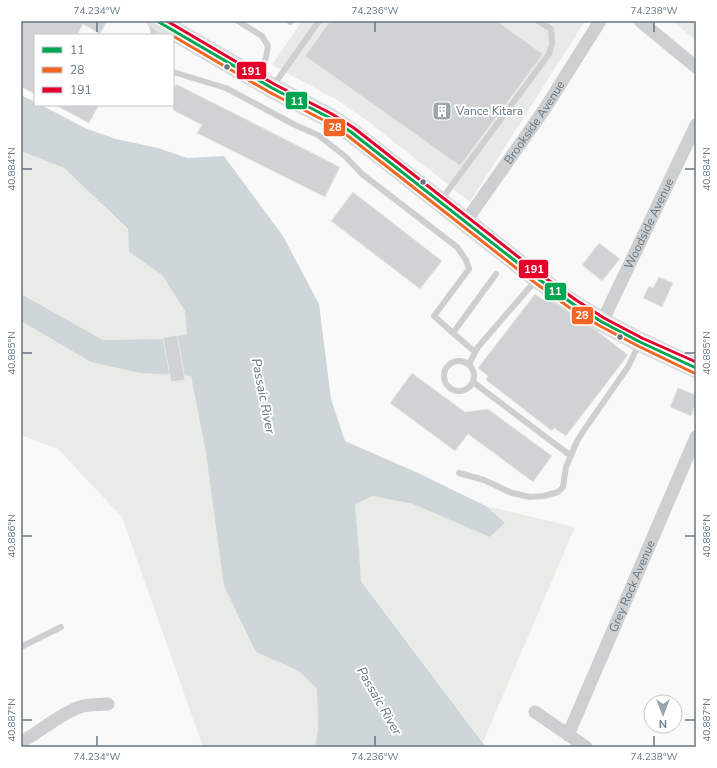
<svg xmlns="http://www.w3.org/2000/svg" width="717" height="768" font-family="'Nunito Sans',sans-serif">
<rect width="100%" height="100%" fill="#f9f9f9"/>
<!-- built -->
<path fill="#e8e9e9" d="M302,21H585L470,202L369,122L337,100L272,65Z"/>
<!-- green -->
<path fill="#e8ebe6" d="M673,21H696V41Z
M21,151L64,168L128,230L129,252L162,275L185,311L187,334L163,339L103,340L21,294Z
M21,321L91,362L140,373L191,376L206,453L256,652L299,671L317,689L318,729L315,747H203L122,517L58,449L21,435Z
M373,496L413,504L490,537L505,523L486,506L575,527L483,742L361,580L359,551L355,504Z"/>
<!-- water -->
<path fill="#ced6d9" d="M21,95L35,102V105H41L87,129L116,139L158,148L187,158L224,156L283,236L319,304L331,399L345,441L418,473L486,506L505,523L490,537L413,504L373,496L355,504L359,551L361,581L486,747H315L318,729L317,689L299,671L256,652L224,586L206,453L191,376L140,373L91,362L21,321V294L103,340L163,339L187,334L185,311L162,275L129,252L128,229L64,168L21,151Z"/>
<!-- building -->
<path fill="#d0d2d3" stroke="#e8e8e8" d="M21,21H107L100,34L83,24L77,35H35V94L21,87Z
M330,21H497L543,54L460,166L305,56Z
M176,84L340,167L325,197L197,133L202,125L173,110V89Z
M55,105H99L89,123Z
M353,192L442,261L420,289L331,221Z
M599,243L620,259L602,281L582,265Z
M659,277L673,283L662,307L643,298L649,286L653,288Z
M535,294L545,301L547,298L597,331L628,355L566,436L554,428L552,431L486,380L488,376L478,368Z
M177,335L185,380L171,382L163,338Z
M412,373L465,412L488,409L552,456L533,482L468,434L455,451L390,403Z
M678,388L696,395V403L691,416L670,407Z"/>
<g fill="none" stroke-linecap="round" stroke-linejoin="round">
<defs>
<path id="secondary" d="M157,21L272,88L330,118L351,132L537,278L573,304L602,322L640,342L696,368"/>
</defs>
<!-- secondary casing -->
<use href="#secondary" stroke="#d5d6d7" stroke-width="20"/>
<!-- lane -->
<path stroke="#cecfd0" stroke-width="6" d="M238,21L262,36L268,46L266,58L255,76
M290,22V21
M152,23L154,35
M173,72L226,88L295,125L318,135L346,157L362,174L457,247L466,260L469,269L434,316L453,333
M273,86L319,21
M441,200L549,54L552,44L551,29L538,21
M475,352L453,333L496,274
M444 376a15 15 0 1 1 30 0a15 15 0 1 1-30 0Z
M469,364L478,347L536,280
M473,382L571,456
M459,473L484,480L512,493L530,497L544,496L558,492L563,487L566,467L577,441L584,430L628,367L639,344
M21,647L61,627"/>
<!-- street -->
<g stroke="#cecfd0" stroke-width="13">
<path d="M640,21L696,67"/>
<path id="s1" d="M466,221L544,110L600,21"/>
<path id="s2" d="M602,322L696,125"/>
<path d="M535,712L586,747"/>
<path id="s3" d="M568,735L696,437"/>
<path d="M21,742C40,732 61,713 80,707C88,704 99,705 108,704"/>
</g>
<!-- secondary -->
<use href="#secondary" stroke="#e1e2e2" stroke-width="18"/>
<defs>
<path id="bus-1" d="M157,21L272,88L330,118L351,132L537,278L573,304L602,322L640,342L696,368"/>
<path id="bus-2" d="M173,36L269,92L327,122L348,136L534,282L570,308L600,326L638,346L694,373"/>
<path id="bus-3" d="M167,21L274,84L332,114L354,128L540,274L576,300L604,318L642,338L696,362"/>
</defs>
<!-- bus-1 casing -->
<use href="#bus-1" stroke="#fff" stroke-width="6"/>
<!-- bus-2 casing -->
<use href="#bus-2" stroke="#fff" stroke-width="6"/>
<!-- bus-3 casing -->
<use href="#bus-3" stroke="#fff" stroke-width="6"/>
<!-- bus-1 -->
<use href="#bus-1" stroke="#00a651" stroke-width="3"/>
<!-- bus-2 -->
<use href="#bus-2" stroke="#f26522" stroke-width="3"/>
<!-- bus-3 -->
<use href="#bus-3" stroke="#e4002b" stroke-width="3"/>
</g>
<!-- ticks -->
<path fill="none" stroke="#657683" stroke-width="1.5" d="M97,22V32M375,22V32M654,22V32M22,169H32M685,169H695M22,353H32M685,353H695M22,536H32M685,536H695M22,720H32M685,720H695M97,736V746M375,736V746M654,736V746"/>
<!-- icons -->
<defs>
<symbol id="building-square" viewBox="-11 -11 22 22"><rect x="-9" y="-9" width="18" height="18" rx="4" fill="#99a4ac" stroke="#fff"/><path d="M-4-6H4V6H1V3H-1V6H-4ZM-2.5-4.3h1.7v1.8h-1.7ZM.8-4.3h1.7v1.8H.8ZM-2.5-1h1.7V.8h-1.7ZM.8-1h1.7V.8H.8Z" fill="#fff"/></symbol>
</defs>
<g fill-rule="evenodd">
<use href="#building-square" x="431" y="100" width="22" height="22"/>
</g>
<!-- markers -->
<g fill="#657683" stroke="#fff" stroke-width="1.5">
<circle cx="227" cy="67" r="3.5"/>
<circle cx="423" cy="182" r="3.5"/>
<circle cx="620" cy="337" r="3.5"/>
</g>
<g text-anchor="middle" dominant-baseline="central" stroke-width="4" stroke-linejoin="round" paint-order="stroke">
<!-- poi labels -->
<g font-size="12" fill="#657683" stroke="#fff" text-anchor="start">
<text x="456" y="111">Vance Kitara</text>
</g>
<!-- street labels -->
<g font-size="12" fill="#657683" stroke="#fff">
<text stroke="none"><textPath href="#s1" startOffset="120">Brookside Avenue</textPath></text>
<text stroke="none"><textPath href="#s2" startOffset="109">Woodside Avenue</textPath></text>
<text stroke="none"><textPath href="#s3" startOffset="162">Grey Rock Avenue</textPath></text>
</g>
<!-- water labels -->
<g font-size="13" font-style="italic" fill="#60757c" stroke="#fff">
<text transform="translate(263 396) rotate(79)">Passaic River</text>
<text transform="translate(379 701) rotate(60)">Passaic River</text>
</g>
</g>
<g stroke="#fff" stroke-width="1.5">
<rect x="236" y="61" width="31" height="19" rx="4" fill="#e4002b"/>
<rect x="285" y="91" width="23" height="19" rx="4" fill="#00a651"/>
<rect x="323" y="118" width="23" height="19" rx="4" fill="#f26522"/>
<rect x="518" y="259" width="31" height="20" rx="4" fill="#e4002b"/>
<rect x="544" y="282" width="23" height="19" rx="4" fill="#00a651"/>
<rect x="571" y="306" width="23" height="19" rx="4" fill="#f26522"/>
</g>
<g font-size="11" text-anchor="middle" font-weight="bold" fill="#fff">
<text x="251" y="75">191</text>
<text x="297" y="105">11</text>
<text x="335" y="131">28</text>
<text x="534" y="273">191</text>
<text x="555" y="295">11</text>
<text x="582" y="319">28</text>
</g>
<!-- border -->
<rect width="717" height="768" fill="none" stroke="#ffffff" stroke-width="44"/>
<!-- legend -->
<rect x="34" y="34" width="140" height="72" fill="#ffffff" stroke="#c1c8cd"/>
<rect x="42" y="47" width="20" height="6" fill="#00a651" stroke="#c1c8cd"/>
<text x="70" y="54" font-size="12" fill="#657683">11</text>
<rect x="42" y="67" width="20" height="6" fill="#f26522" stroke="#c1c8cd"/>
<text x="70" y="74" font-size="12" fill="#657683">28</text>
<rect x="42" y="87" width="20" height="6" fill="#e4002b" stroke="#c1c8cd"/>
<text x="70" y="94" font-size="12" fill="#657683">191</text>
<!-- north arrow -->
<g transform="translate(663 714) rotate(180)"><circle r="19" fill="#ffffff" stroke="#c1c8cd"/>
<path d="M0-3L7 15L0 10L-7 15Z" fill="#99a4ac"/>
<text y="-6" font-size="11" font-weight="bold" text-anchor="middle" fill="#657683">N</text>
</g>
<rect x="22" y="22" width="673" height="724" fill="none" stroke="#657683" stroke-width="1.5"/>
<g font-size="10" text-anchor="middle" fill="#657683">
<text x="97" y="14">74.234°W</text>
<text x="375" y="14">74.236°W</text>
<text x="654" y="14">74.238°W</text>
<text transform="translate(706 169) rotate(-90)" y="4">40.884°N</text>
<text transform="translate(11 169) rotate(-90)" y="4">40.884°N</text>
<text transform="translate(706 353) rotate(-90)" y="4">40.885°N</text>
<text transform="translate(11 353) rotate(-90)" y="4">40.885°N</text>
<text transform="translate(706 536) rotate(-90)" y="4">40.886°N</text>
<text transform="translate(11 536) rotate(-90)" y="4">40.886°N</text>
<text transform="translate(706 720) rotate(-90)" y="4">40.887°N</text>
<text transform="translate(11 720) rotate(-90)" y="4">40.887°N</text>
<text x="97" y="760">74.234°W</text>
<text x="375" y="760">74.236°W</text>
<text x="654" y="760">74.238°W</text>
</g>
</svg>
